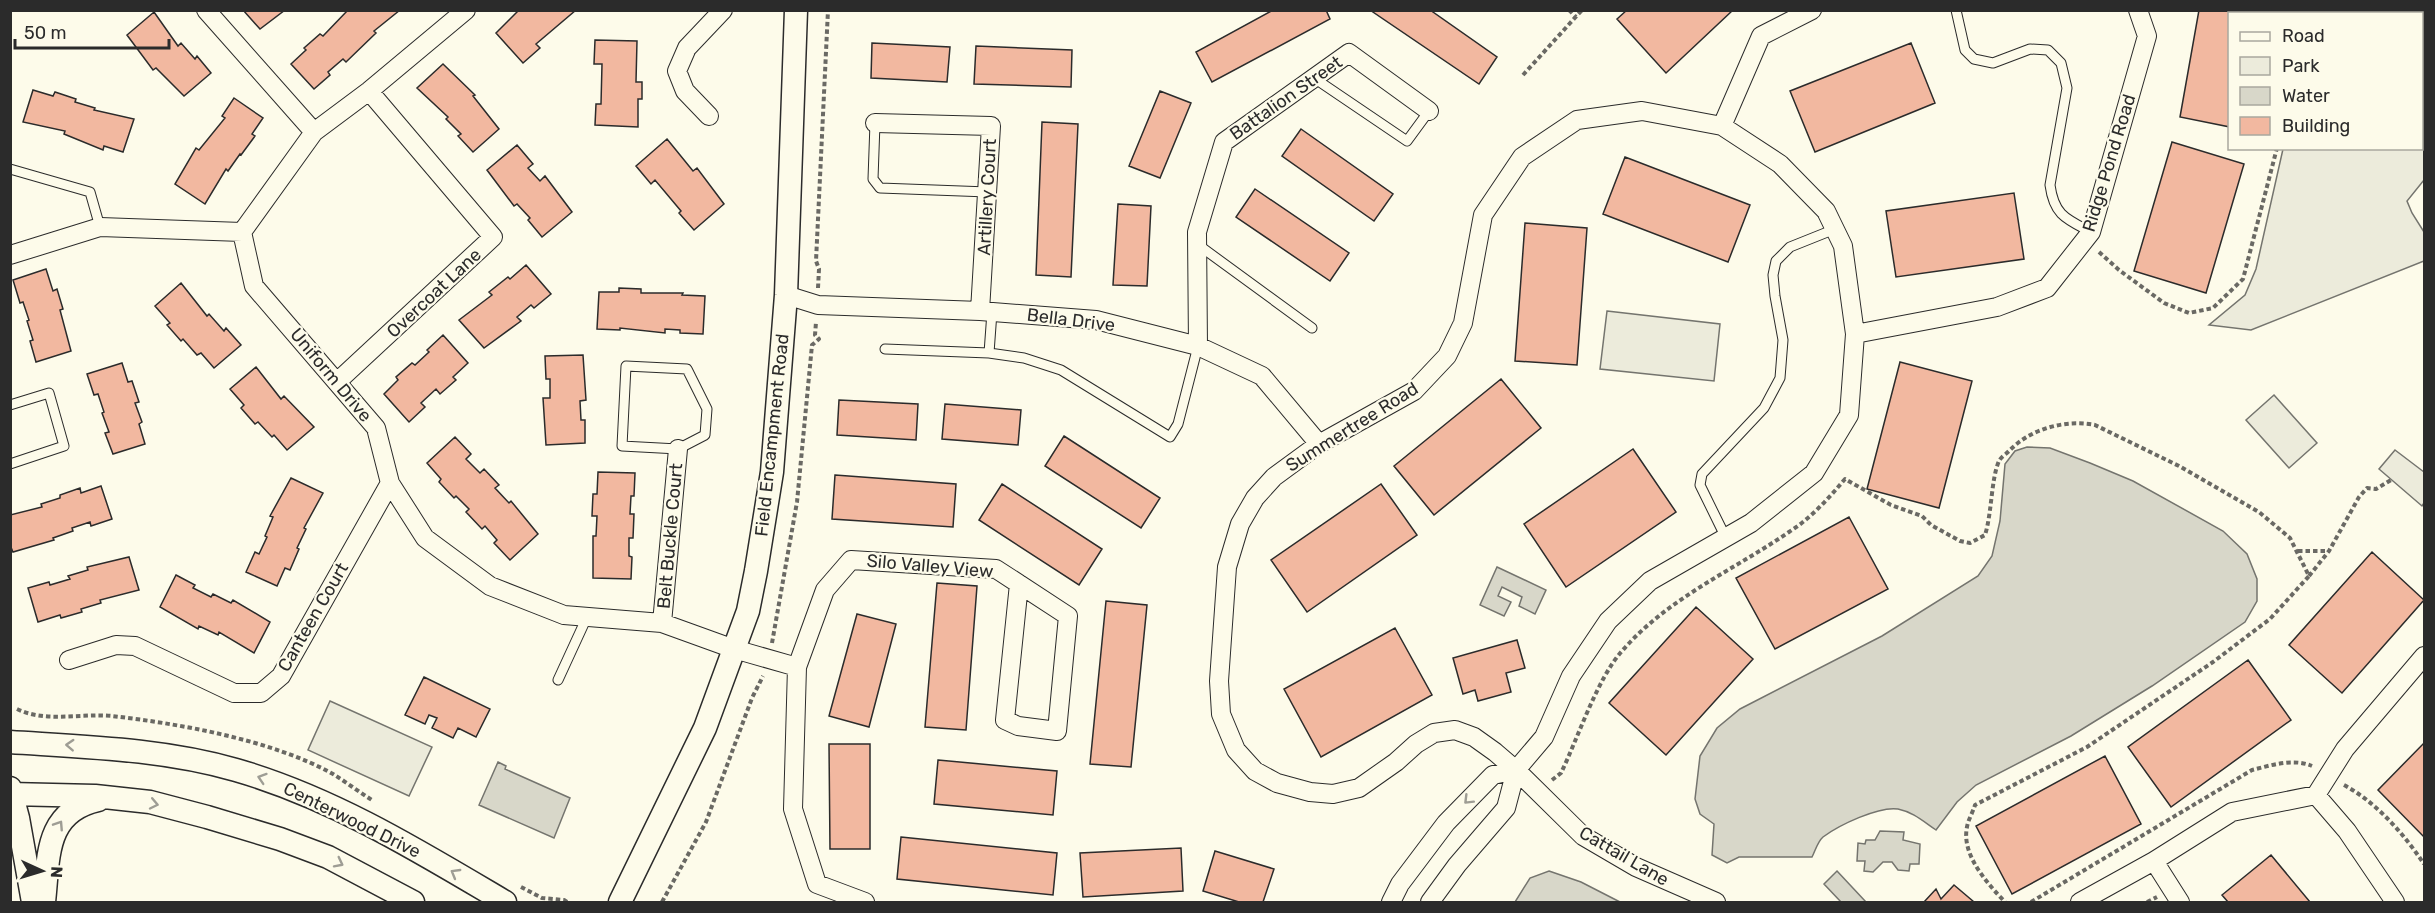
<svg xmlns="http://www.w3.org/2000/svg" width="2435" height="913" font-family="Rubik,sans-serif">
<rect width="100%" height="100%" fill="#fdfbea"/>
<!-- green -->
<path fill="#ecebdb" stroke="#74746e" stroke-width="1.5" d="M2313,11H2424V180L2407,201L2412,213L2424,232V261L2251,330L2209,325L2245,295L2256,269L2283,149L2422,148V14L2313,13Z
M1607,311L1720,324L1714,381L1600,369Z
M2274,395L2317,443L2289,468L2246,420Z
M2395,450L2424,472V503L2422,506L2379,469Z
M330,701L432,747L409,796L308,750Z"/>
<!-- water -->
<path fill="#d8d7c9" stroke="#74746e" stroke-width="1.5" d="M2027,447L2050,448L2090,463L2133,481L2223,531L2247,554L2257,579V601L2245,622L2152,686L2071,736L1976,785L1957,802L1936,830C1924,822 1913,812 1898,809C1879,806 1839,825 1823,837C1818,841 1815,851 1812,857H1739L1727,863L1712,855L1714,824L1700,814L1695,799L1700,756L1717,728L1740,709L1882,636L1978,576L1992,556L2000,521L2005,464L2015,451Z
M1497,567L1546,590L1535,614L1519,606L1522,597L1502,587L1498,596L1511,602L1504,616L1480,605Z
M498,762L506,766L505,769L570,798L554,838L479,805Z
M1880,831L1904,832L1903,840L1920,844L1919,864H1910L1909,871L1898,870L1892,862H1883L1873,872L1864,871L1865,861H1857L1858,843L1865,844L1866,840H1875Z
M1549,871L1581,882L1620,902H1515L1530,878Z
M1837,871L1866,902H1841L1824,884Z"/>
<!-- building -->
<path fill="#f2b8a0" stroke="#2b2b2b" stroke-width="1.5" d="M243,10H285L260,29Z
M348,10H400L374,31L376,33L346,62L343,59L328,72L330,75L314,89L291,64L306,50L304,48L320,34L323,36Z
M519,10H576L536,44L540,48L523,63L496,33Z
M1273,10H1326L1330,19L1212,82L1196,52Z
M1370,10H1430L1497,57L1479,84Z
M1627,10H1733L1666,73L1617,19Z
M2199,10H2273L2272,14H2230V127L2180,117Z
M154,12L178,46L181,43L195,59L197,56L211,73L184,96L156,68L153,70L127,35Z
M595,40L637,41L636,82H642V99H638V127L595,125L596,104H601L602,64H594Z
M872,43L950,47L947,82L871,78Z
M1911,43L1935,103L1815,152L1790,91Z
M976,46L1072,50L1071,87L974,84Z
M443,64L475,95L473,96L499,129L473,152L458,136L461,134L446,119L448,117L417,88Z
M33,90L53,96L55,92L76,99L75,102L95,108L94,110L134,119L123,152L104,146L103,150L64,134L65,131L23,122Z
M1160,91L1191,103L1160,178L1129,166Z
M234,98L263,118L252,134L255,136L241,155L240,154L228,171L226,169L205,204L175,184L196,148L199,150L225,118L222,116Z
M1042,122L1078,124L1071,277L1036,275Z
M1301,129L1393,194L1374,221L1282,156Z
M667,139L693,171L697,168L724,204L694,230L679,213L681,211L655,180L651,184L636,166Z
M2172,142L2244,164L2206,293L2134,271Z
M517,145L533,164L528,168L540,181L545,176L572,212L542,237L528,220L530,218L517,204L514,206L487,170Z
M1625,157L1750,205L1728,262L1603,214Z
M1255,189L1349,253L1330,281L1236,217Z
M2014,193L2024,259L1896,277L1886,211Z
M1118,204L1151,206L1147,286L1113,285Z
M1525,223L1587,228L1577,365L1515,361Z
M526,265L551,294L534,308L531,305L517,317L521,321L484,348L459,320L492,295L489,292L508,277L510,279Z
M46,269L53,291L57,289L63,309L60,310L71,351L36,362L30,341L33,340L27,321L29,320L23,302L20,303L13,280Z
M181,283L207,316L209,314L224,331L226,328L241,345L214,368L201,353L197,355L183,339L181,341L167,325L170,323L155,306Z
M619,288L641,289V293H683L682,295L705,296L703,334L680,333V330L665,329V333L620,328V330L597,329L599,292H619Z
M443,335L468,363L453,377L456,380L440,394L436,389L421,403L425,407L409,422L384,394L398,380L396,377L412,363L415,365L429,352L427,350Z
M583,355L586,400L580,401L581,420H585V443L546,445L543,398H550V379H546L545,356Z
M1900,362L1972,381L1939,508L1867,489Z
M122,363L128,382L132,381L139,402L135,403L142,422L139,424L145,444L113,454L105,433L109,432L102,413L104,412L98,394L94,395L87,374Z
M256,367L281,399L284,396L314,427L287,450L274,435L272,437L258,422L255,424L241,408L244,405L230,389Z
M1501,379L1541,428L1434,515L1394,466Z
M839,400L918,404L916,440L837,435Z
M945,404L1021,410L1018,445L942,439Z
M1064,436L1160,498L1141,528L1045,466Z
M455,437L471,454L466,459L480,473L484,469L499,485L495,488L509,503L511,501L538,534L510,560L494,543L497,540L485,526L482,529L466,512L469,509L456,496L454,498L439,482L441,479L427,463Z
M1633,449L1676,512L1566,587L1524,524Z
M598,472L635,473L634,496H631L630,514H634L633,538H629V556L632,557L631,579L593,578V536H596L597,516H592L593,494H597Z
M835,475L956,484L953,527L832,519Z
M291,478L323,493L304,528L306,529L297,548L299,549L290,570L285,568L277,586L246,572L255,552L259,554L267,537L265,536L273,517L270,516Z
M1002,484L1102,549L1079,585L979,520Z
M1381,484L1417,535L1307,612L1271,560Z
M101,486L112,519L91,526L90,522L72,528L73,531L53,538L54,540L13,552L10,545V515L42,507L41,504L60,498V495L80,488L81,493Z
M1849,517L1888,589L1775,649L1736,578Z
M2372,552L2424,600L2342,693L2289,645Z
M129,557L139,590L100,600L101,603L81,609L82,612L61,618L60,615L38,622L28,588L49,582L50,585L70,579L68,576L88,570L87,567Z
M176,575L195,585L193,588L211,597L213,594L231,603L233,600L270,622L254,653L219,632L218,635L199,626L198,629L160,607Z
M937,583L977,586L966,730L925,727Z
M1106,601L1147,605L1131,767L1090,764Z
M1696,607L1753,659L1666,755L1609,703Z
M857,614L896,624L869,727L829,716Z
M1395,628L1432,695L1321,757L1284,689Z
M1517,640L1525,668L1506,673L1511,692L1478,701L1475,690L1463,694L1453,658Z
M2248,660L2291,720L2171,807L2128,747Z
M424,677L490,709L476,737L458,728L453,738L432,728L437,718L429,715L425,724L405,715Z
M2424,743V837L2378,790Z
M829,744H870V849H830Z
M2105,756L2141,824L2012,894L1976,826Z
M938,760L1057,771L1053,815L934,804Z
M901,837L1057,853L1053,895L897,879Z
M1181,848L1183,891L1083,897L1080,853Z
M1215,851L1274,869L1263,902H1239L1203,891Z
M2271,855L2310,902H2228L2222,895Z
M1954,885L1974,902H1924L1936,889L1941,899Z"/>
<g fill="none" stroke-linecap="round" stroke-linejoin="round">
<defs>
<path id="service" d="M1956,10L1965,50L1974,59L1993,63L2030,49L2048,50L2061,63L2067,88L2050,185C2054,215 2066,219 2091,232
M1314,78L1407,141L1429,111
M875,123L873,179L880,188L988,192
M10,169L90,192L100,227
M1197,244L1312,328
M885,349L989,353L1024,358L1061,370L1170,437L1178,424L1198,346
M989,353L992,312
M626,366L687,369L707,409L705,435L678,449L622,446Z
M10,405L49,393L64,446L10,464
M1726,538L1700,485L1702,474L1764,408L1780,378L1783,340L1775,296L1773,275L1776,261L1790,247L1835,229
M558,680L587,617"/>
<path id="minor" d="M206,10L314,132
M466,10L369,91L314,132L242,232L254,286L376,428L390,483L425,538L490,586L564,615L662,623L734,649L797,667
M709,116L685,91L677,71L687,48L723,10
M875,123L991,126L980,311
M1722,126L1761,36L1812,10
M10,255L100,227L242,232
M786,295L818,305L980,311L1096,320L1198,346L1262,376L1319,444
M1855,334L1997,307L2047,288L2091,232L2147,36L2138,10
M1198,346L1197,232L1224,142L1349,53L1429,111
M338,381L493,237L369,91
M662,623L678,449
M69,660L116,645L135,646L234,693H261L281,676L390,483
M2316,795L2345,749L2424,656
M2154,861L2180,902
M865,902L817,884L793,809L797,667L825,590L851,560L996,569L1068,616L1057,731L1018,726L1005,720L1019,584
M1391,902L1400,884L1446,823L1493,775L1516,770
M1430,902L1457,865L1506,808L1516,770L1544,737L1571,676L1608,621L1650,581L1751,523L1814,473L1849,415L1855,334L1843,246L1826,211L1780,164L1722,126L1642,111L1577,120L1522,157L1483,215L1463,323L1447,356L1414,391L1319,444L1274,477L1255,498L1240,524L1227,567L1219,681L1221,714L1236,750L1255,771L1277,783L1310,792L1333,794L1359,788L1396,762L1416,744L1434,733L1455,730L1474,737L1495,752L1516,770L1583,836L1636,867L1716,902
M2080,902L2154,861L2232,812L2316,795L2347,831L2395,902"/>
<path id="tertiary" d="M10,742C86,747 163,749 236,770C333,798 419,851 505,902
M10,788L18,818L33,902
M10,794L95,796L150,802L207,817L280,839L328,857L413,902
M44,902C49,858 44,812 98,800
M620,902L705,728L748,611L756,571L772,472L786,295L796,10"/>
</defs>
<!-- service casing -->
<use href="#service" stroke="#2b2b2b" stroke-width="11"/>
<!-- minor casing -->
<use href="#minor" stroke="#2b2b2b" stroke-width="20"/>
<!-- tertiary casing -->
<use href="#tertiary" stroke="#2b2b2b" stroke-width="25"/>
<!-- path -->
<path stroke="#6a6964" stroke-width="4" stroke-dasharray="4.5 3" stroke-linecap="butt" d="M1569,10L1576,17
M2305,14L2306,10
M1523,75L1582,10
M2099,252L2119,270L2164,303L2189,313L2213,308L2243,279L2277,148
M818,288L819,269L816,261L828,10
M2298,551H2329
M2309,576L2329,551L2359,497L2367,488L2376,489L2391,480
M772,643L797,502L812,345L819,339L815,335L816,322
M17,709C46,723 80,713 112,716C181,724 272,740 333,774C346,782 359,792 372,800
M1552,780L1561,773C1578,738 1597,679 1622,651C1668,598 1732,571 1789,532C1811,518 1828,499 1845,479L1891,505L1922,516L1931,525L1960,541L1970,543L1985,535C1992,513 1991,479 1999,461C2001,457 2006,454 2009,451C2030,429 2065,419 2095,425L2179,466L2259,512L2290,538L2309,576L2270,619L2213,662L2087,747L1975,805C1973,812 1968,820 1967,827C1961,855 1988,884 2005,902
M2344,785C2376,802 2404,834 2424,864
M521,887L542,898L564,900L567,902
M662,902L706,822L752,698L763,676
M2031,902L2252,770C2272,765 2293,758 2312,766
M2147,902L2157,897"/>
<!-- service -->
<use href="#service" stroke="#fdfbea" stroke-width="9"/>
<!-- minor -->
<use href="#minor" stroke="#fdfbea" stroke-width="18"/>
<!-- tertiary -->
<use href="#tertiary" stroke="#fdfbea" stroke-width="22"/>
</g>
<!-- one-way arrows -->
<defs><path id="oneway-chevron" d="M-2-3.5L2.5 0L-2 3.5" fill="none" stroke-width="1.6" stroke-linecap="round" stroke-linejoin="round" transform="scale(1.5)"/></defs>
<g stroke="#9e9d94">
<use href="#oneway-chevron" transform="translate(70 745) rotate(-177)"/>
<use href="#oneway-chevron" transform="translate(262 778) rotate(-162)"/>
<use href="#oneway-chevron" transform="translate(1468 800) rotate(135)"/>
<use href="#oneway-chevron" transform="translate(154 804) rotate(12)"/>
<use href="#oneway-chevron" transform="translate(59 825) rotate(-57)"/>
<use href="#oneway-chevron" transform="translate(339 863) rotate(27)"/>
<use href="#oneway-chevron" transform="translate(455 873) rotate(-150)"/>
</g>
<g text-anchor="middle" dominant-baseline="central" stroke-width="4.5" stroke-linejoin="round" paint-order="stroke">
<!-- street labels -->
<g font-size="18" fill="#2b2b2b" stroke="#fdfbea">
<text transform="translate(1286 98) rotate(-35)">Battalion Street</text>
<text transform="translate(2109 163) rotate(-73)">Ridge Pond Road</text>
<text transform="translate(987 197) rotate(-87)">Artillery Court</text>
<text transform="translate(434 293) rotate(-43)">Overcoat Lane</text>
<text transform="translate(1071 320) rotate(7)">Bella Drive</text>
<text transform="translate(331 375) rotate(50)">Uniform Drive</text>
<text transform="translate(1352 427) rotate(-32)">Summertree Road</text>
<text transform="translate(772 435) rotate(-84)">Field Encampment Road</text>
<text transform="translate(670 536) rotate(-85)">Belt Buckle Court</text>
<text transform="translate(930 566) rotate(5)">Silo Valley View</text>
<text transform="translate(313 617) rotate(-60)">Canteen Court</text>
<text transform="translate(352 820) rotate(26)">Centerwood Drive</text>
<text transform="translate(1624 856) rotate(30)">Cattail Lane</text>
</g>
</g>
<!-- border -->
<rect width="2435" height="913" fill="none" stroke="#2b2b2b" stroke-width="24"/>
<!-- legend -->
<rect x="2228" y="12" width="195" height="138" fill="#fdfbea" stroke="#a9a89e" stroke-width="1.5"/>
<rect x="2240" y="32" width="30" height="9" fill="#fdfbea" stroke="#a9a89e" stroke-width="1.5"/>
<text x="2282" y="42" font-size="18" fill="#2b2b2b">Road</text>
<rect x="2240" y="57" width="30" height="18" fill="#ecebdb" stroke="#a9a89e" stroke-width="1.5"/>
<text x="2282" y="72" font-size="18" fill="#2b2b2b">Park</text>
<rect x="2240" y="87" width="30" height="18" fill="#d8d7c9" stroke="#a9a89e" stroke-width="1.5"/>
<text x="2282" y="102" font-size="18" fill="#2b2b2b">Water</text>
<rect x="2240" y="117" width="30" height="18" fill="#f2b8a0" stroke="#a9a89e" stroke-width="1.5"/>
<text x="2282" y="132" font-size="18" fill="#2b2b2b">Building</text>
<!-- north arrow -->
<g transform="translate(42 871) rotate(94)" stroke="#fdfbea" stroke-width="4.5" paint-order="stroke">
<path d="M0-4.5L10 22L0 15L-10 22Z" fill="#2b2b2b"/>
<text y="-9" font-size="16" font-weight="bold" text-anchor="middle" fill="#2b2b2b">N</text>
</g>
<!-- scale -->
<path d="M15 39v9h154v-9" fill="none" stroke="#2b2b2b" stroke-width="3"/>
<text x="24" y="39" font-size="18" fill="#2b2b2b" stroke="#fdfbea" stroke-width="4.5" paint-order="stroke">50 m</text>
</svg>
